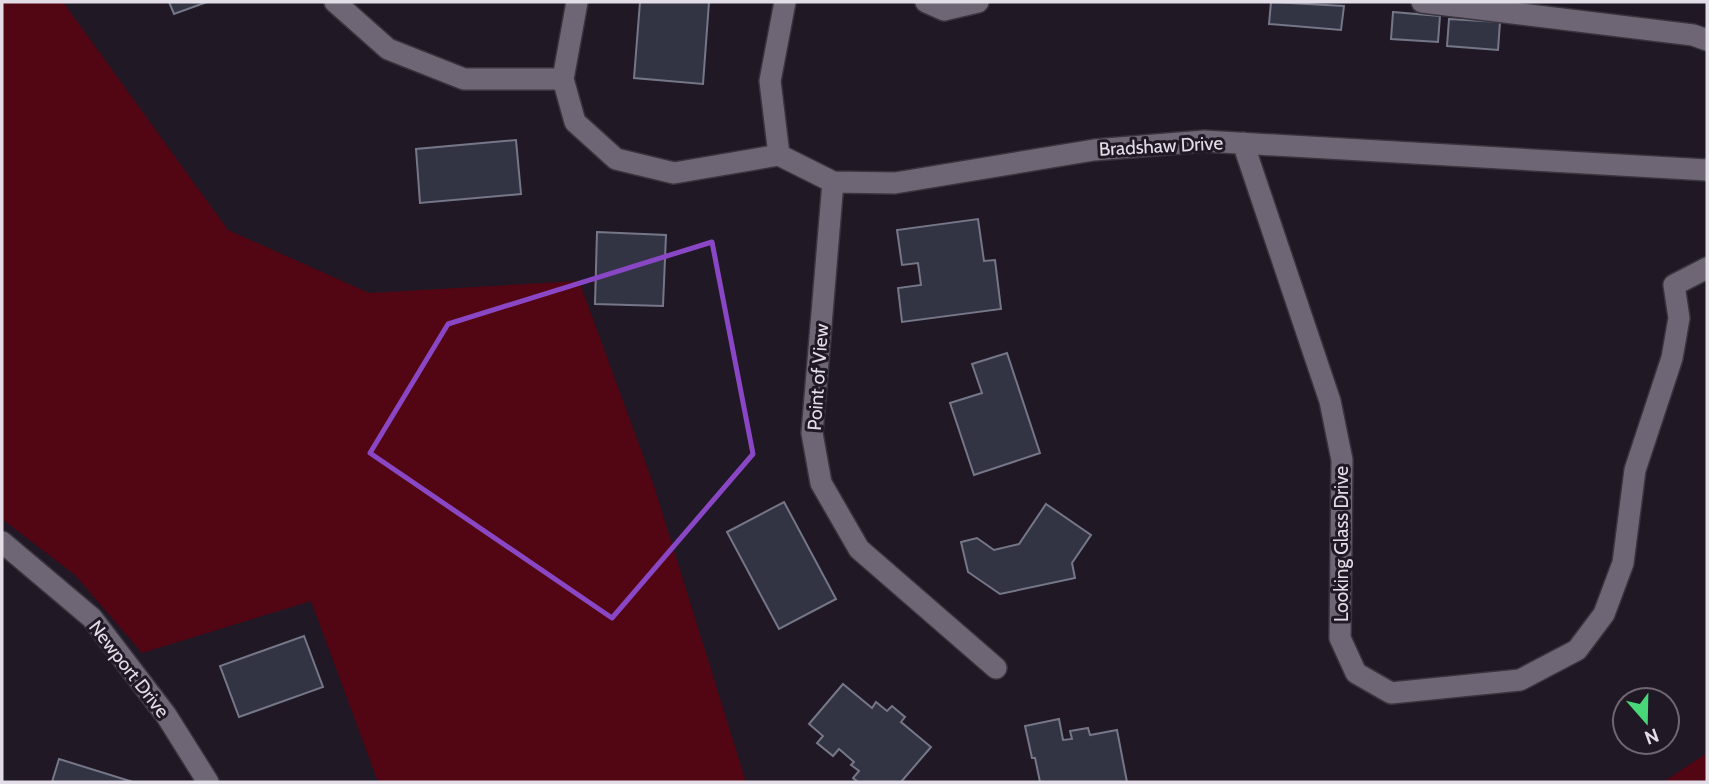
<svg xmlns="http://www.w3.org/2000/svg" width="1709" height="784" font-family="Cabin,sans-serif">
<rect width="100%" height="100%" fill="#201825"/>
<!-- green -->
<path fill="#520513" d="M2,2H63L228,230L369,293L579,281L652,480L746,782H378L311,601L142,653L75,575L2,519Z
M1707,753V782H1663Z"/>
<!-- building -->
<path fill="#333443" stroke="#757788" stroke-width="2" d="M169,2H207L174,14Z
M640,2H709L703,84L634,78Z
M1271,2L1344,6L1341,30L1269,24Z
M1393,12L1440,16L1438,42L1391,39Z
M1449,19L1500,22L1498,50L1447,46Z
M516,140L521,194L420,203L416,149Z
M978,219L984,261L995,260L1001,309L902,322L898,288L921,285L918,263L902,265L897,230Z
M597,232L666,235L663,306L595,304Z
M1007,353L1040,453L974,475L950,403L982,393L972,364Z
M784,502L836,599L779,629L727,532Z
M1046,504L1091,535L1072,563L1075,578L1000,594L968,572L961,542L977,538L994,550L1019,544Z
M304,636L323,687L239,717L220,666Z
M843,684L872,708L876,702L887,711L892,706L905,717L901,722L931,747L901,782H858L853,778L859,771L851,765L854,762L839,749L833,756L817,743L823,736L809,724Z
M1059,719L1063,740L1072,739L1070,731L1088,728L1090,735L1117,730L1127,782H1040L1035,758H1032L1025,726Z
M59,759L133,782H52Z"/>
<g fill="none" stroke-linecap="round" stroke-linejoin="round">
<defs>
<path id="minor" d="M335,2L388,49L464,79H563L575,122L616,159L674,173L779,155
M785,2L770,81L779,155L833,182L895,183L1094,150L1204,141L1707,170
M926,2L944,10L978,2
M1422,2L1693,35L1707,40
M563,79L577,2
M1243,143L1330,401L1342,460L1340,638L1356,673L1391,693L1520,680L1577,650L1604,614L1623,563L1635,470L1672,358L1679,318L1674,285L1707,268
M833,182L812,433L821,483L859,549L996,668
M2,542L92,618L166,715L208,782"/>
</defs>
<!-- minor casing -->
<use href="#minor" stroke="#3a343e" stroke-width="24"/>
<!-- minor -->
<use href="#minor" stroke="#6f6675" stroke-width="21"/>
</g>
<!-- marked area -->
<path fill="none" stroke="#8a47c5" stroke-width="5" stroke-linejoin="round" d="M712,242L753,454L612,618L370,453L448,324Z"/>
<g text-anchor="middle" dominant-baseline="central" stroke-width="6" stroke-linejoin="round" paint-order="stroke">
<!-- street labels -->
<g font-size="19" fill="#e2dde6" stroke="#201825">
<text transform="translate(1161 146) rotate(-3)">Bradshaw Drive</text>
<text transform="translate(818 377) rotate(-86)">Point of View</text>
<text transform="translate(1341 544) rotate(-90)">Looking Glass Drive</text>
<text transform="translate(129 669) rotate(52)">Newport Drive</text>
</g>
</g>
<!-- border -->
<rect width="1709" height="784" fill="none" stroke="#e2dde6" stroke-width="7"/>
<!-- north arrow -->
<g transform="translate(1646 721) rotate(160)"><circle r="33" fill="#201825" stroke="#6e6772" stroke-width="2"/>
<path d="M0-5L12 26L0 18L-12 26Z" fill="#48d779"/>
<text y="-10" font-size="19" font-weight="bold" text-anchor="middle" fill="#e2dde6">N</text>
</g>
</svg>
